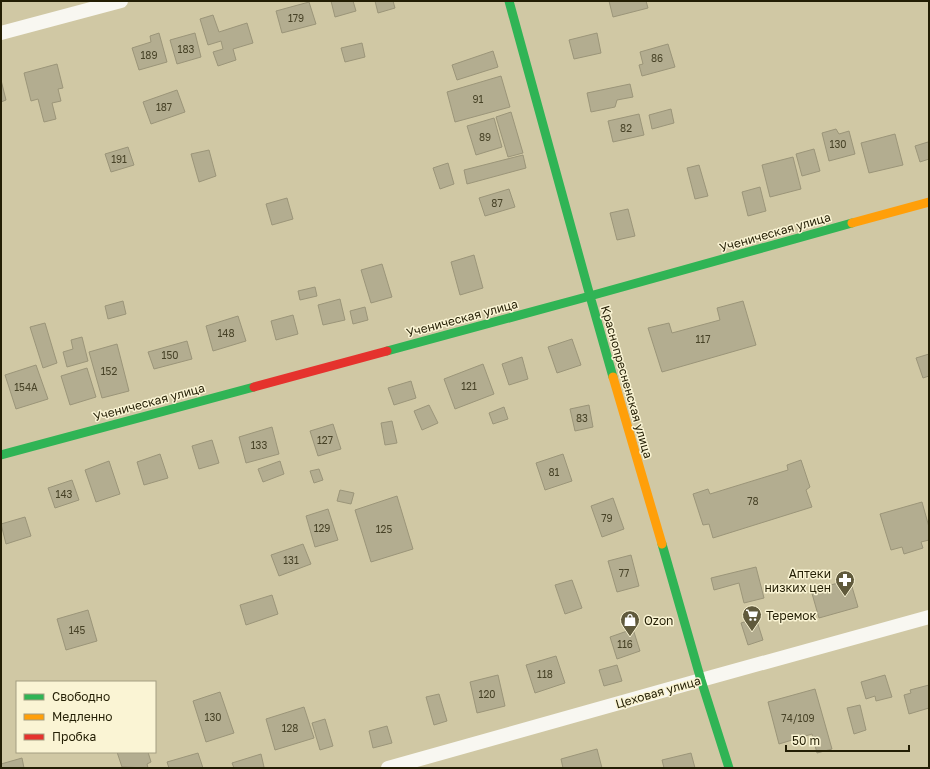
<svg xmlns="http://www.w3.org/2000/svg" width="930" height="769" font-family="'Golos Text',sans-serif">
<rect width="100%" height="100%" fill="#d0c8a4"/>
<!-- building -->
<path fill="#b3ad90" stroke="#9b9579" d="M331,1H353L356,11L335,17Z
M375,1H393L395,8L378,13Z
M609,1H646L648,8L613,17Z
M309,2L316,24L282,33L276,11Z
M213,15L219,32L247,23L253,43L233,49L236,60L218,66L213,52L223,49L221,41L208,45L200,19Z
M159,33L167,62L139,70L132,48L151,42L150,36Z
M195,33L201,57L177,64L170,40Z
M597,33L601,53L574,59L569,40Z
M362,43L365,57L345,62L341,48Z
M668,44L675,67L642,76L639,65L643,64L640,52Z
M493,51L498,67L457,80L452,65Z
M57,64L63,88L58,89L61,101L52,103L56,119L44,122L38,99L31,101L24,73Z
M501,76L510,107L455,122L447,92Z
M1,80L6,100L1,102Z
M630,84L633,97L617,100L615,107L591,112L587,93Z
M177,90L185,112L151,124L143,102Z
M671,109L674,123L652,129L649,115Z
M511,112L523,153L508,157L496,117Z
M639,114L644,135L613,142L608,121Z
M494,118L502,147L476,155L467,126Z
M836,129L839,134L849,131L855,154L829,161L822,133Z
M895,134L903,165L869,173L861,143Z
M928,142L929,145V159L920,162L915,146Z
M128,147L134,165L111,172L105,154Z
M814,149L820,171L802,176L796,154Z
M209,150L216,176L199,182L191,154Z
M523,155L526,168L467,184L464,170Z
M793,157L801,189L770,197L762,165Z
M448,163L454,184L440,189L433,168Z
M699,165L708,196L695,199L687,168Z
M760,187L766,211L748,216L742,192Z
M509,189L515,207L485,216L479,198Z
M287,198L293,219L272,225L266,204Z
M628,209L635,236L617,240L610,213Z
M474,255L483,288L460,295L451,262Z
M382,264L392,297L371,303L361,270Z
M315,287L317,296L300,300L298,291Z
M340,299L345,320L323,325L318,305Z
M123,301L126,314L108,319L105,306Z
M743,301L756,345L662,372L648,328L669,323L672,333L720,320L717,308Z
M365,307L368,320L353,324L350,311Z
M293,315L298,334L276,340L271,321Z
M238,316L246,341L213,351L206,326Z
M45,323L57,363L43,368L30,327Z
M82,337L88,361L67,367L63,352L73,349L71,340Z
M572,339L581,365L557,373L548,347Z
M187,341L192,359L154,369L148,352Z
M117,344L129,391L102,398L89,352Z
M929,354V376L923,378L916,358Z
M522,357L528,379L509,385L502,364Z
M483,364L494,394L455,409L444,379Z
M36,365L48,399L16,409L5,375Z
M87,368L96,397L70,405L61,376Z
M411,381L416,398L394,405L388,388Z
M429,405L438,423L422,430L414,411Z
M589,405L593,427L575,431L570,409Z
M504,407L508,419L493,424L489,413Z
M392,421L397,443L385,445L381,423Z
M333,424L341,449L318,456L310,431Z
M272,427L279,454L246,463L239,437Z
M212,440L219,463L199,469L192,446Z
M160,454L168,478L144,485L137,462Z
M563,454L572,481L545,490L536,463Z
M801,460L810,487L806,490L812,507L713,538L709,524L703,525L693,494L708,489L710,494L788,470L787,465Z
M109,461L120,494L96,502L85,470Z
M280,461L284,474L263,482L258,469Z
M319,469L323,480L314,483L310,471Z
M72,480L79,500L55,508L48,488Z
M340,490L354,493L351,504L337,501Z
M397,496L413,549L371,562L355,510Z
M613,498L624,529L602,537L591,506Z
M922,502L929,527V540L921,542L923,548L904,554L902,547L891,550L880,514Z
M328,509L338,540L315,547L306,516Z
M25,517L31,536L6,544L1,524Z
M303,544L311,564L279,576L271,555Z
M631,555L639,586L617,592L608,561Z
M756,567L764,598L744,603L739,583L714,590L711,578Z
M572,580L582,608L565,614L555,585Z
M850,580L858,607L819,618L811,590Z
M272,595L278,614L246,625L240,605Z
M88,610L97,641L66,650L57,619Z
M756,618L763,640L748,645L741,623Z
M633,629L640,651L617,659L610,637Z
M556,656L565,683L535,693L526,665Z
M617,665L622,681L604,686L599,670Z
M498,675L505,706L477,713L470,682Z
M885,675L892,697L876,701L875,696L866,699L861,682Z
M929,685V708L909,714L904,695L911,693L910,690Z
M815,689L832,749L817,753L812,734L779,744L768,702Z
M220,692L234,733L206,742L193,701Z
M439,694L447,721L434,725L426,697Z
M860,705L866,730L854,734L847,708Z
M304,707L314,738L275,750L266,719Z
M325,719L333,746L320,750L312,723Z
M387,726L392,743L373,748L369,731Z
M597,749L602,768H563L561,759Z
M117,752H148L151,762L147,764L148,768L122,767Z
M198,753L203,768H169L167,762Z
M691,753L695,768H664L662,760Z
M261,754L264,767L261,768H234L232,763Z
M22,758L24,768H1V764Z"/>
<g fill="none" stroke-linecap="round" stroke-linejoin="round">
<!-- street -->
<path stroke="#f8f7f1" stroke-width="14" d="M1,33L121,1
M388,768L701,680L929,617"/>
<!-- fast -->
<path stroke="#30b455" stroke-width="9" d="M509,1L590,296L613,377
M387,351L590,296L852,223
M1,455L254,387
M662,544L701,680L729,768"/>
<!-- slow -->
<path stroke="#ff9f0a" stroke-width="9" d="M852,223L929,202
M613,377L662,544"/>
<!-- jam -->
<path stroke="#e5322d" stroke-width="9" d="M254,387L387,351"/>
</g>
<!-- icons -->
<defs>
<symbol id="pharmacy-pin" viewBox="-11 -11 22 30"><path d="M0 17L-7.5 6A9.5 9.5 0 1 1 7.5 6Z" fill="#605a3c" stroke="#faf4d4"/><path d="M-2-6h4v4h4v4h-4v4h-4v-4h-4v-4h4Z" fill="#fff"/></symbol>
<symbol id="supermarket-pin" viewBox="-11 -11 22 30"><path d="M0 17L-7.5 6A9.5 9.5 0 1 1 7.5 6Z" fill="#605a3c" stroke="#faf4d4"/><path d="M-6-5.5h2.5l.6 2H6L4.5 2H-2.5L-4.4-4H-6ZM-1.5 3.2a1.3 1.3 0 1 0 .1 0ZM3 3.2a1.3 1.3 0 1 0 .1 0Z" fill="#fff"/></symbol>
<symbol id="shop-pin" viewBox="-11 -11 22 30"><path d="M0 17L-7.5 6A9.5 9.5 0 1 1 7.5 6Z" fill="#605a3c" stroke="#faf4d4"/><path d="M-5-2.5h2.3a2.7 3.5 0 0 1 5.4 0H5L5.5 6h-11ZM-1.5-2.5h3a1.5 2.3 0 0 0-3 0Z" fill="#fff"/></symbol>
</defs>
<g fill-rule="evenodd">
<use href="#pharmacy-pin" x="834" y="569" width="22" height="30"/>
<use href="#supermarket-pin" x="741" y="604" width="22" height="30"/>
<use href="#shop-pin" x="619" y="609" width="22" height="30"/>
</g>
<g text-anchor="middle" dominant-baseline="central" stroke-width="3" stroke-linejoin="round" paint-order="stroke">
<!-- number labels -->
<g font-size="10" fill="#474227">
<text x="296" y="18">179</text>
<text x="186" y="49">183</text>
<text x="149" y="55">189</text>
<text x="657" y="58">86</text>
<text x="478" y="99">91</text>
<text x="164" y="107">187</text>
<text x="626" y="128">82</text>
<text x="485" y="137">89</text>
<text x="838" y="144">130</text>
<text x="119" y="159">191</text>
<text x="497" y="203">87</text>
<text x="226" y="333">148</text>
<text x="703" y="339">117</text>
<text x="170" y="355">150</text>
<text x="109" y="371">152</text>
<text x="469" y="386">121</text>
<text x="26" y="387">154А</text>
<text x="582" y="418">83</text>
<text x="325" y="440">127</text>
<text x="259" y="445">133</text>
<text x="554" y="472">81</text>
<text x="64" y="494">143</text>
<text x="753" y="501">78</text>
<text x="607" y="518">79</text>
<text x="322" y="528">129</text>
<text x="384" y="529">125</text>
<text x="291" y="560">131</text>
<text x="624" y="573">77</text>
<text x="77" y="630">145</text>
<text x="625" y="644">116</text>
<text x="545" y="674">118</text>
<text x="487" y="694">120</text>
<text x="213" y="717">130</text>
<text x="798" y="718">74/109</text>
<text x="290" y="728">128</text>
</g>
<!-- street labels -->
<g font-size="12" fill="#231e04" stroke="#faf4d4">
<text transform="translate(775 232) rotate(-16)">Ученическая улица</text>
<text transform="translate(462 318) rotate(-15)">Ученическая улица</text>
<text transform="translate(627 382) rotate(74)">Краснопресненская улица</text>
<text transform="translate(149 402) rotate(-15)">Ученическая улица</text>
<text transform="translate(658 692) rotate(-16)">Цеховая улица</text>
</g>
<!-- poi labels -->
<g font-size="12" fill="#231e04" stroke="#faf4d4" text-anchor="start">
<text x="831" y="573" text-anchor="end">Аптеки<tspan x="831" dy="14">низких цен</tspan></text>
<text x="766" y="615">Теремок</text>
<text x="644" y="620">Ozon</text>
</g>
</g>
<!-- border -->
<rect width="930" height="769" fill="none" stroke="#231e04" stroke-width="4"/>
<!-- legend -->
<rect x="16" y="681" width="140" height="72" fill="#faf4d4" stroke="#a49e81"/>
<rect x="24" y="694" width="20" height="6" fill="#30b455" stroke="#a49e81"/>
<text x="52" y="701" font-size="12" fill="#231e04">Свободно</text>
<rect x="24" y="714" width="20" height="6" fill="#ff9f0a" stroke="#a49e81"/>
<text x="52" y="721" font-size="12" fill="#231e04">Медленно</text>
<rect x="24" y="734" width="20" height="6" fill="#e5322d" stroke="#a49e81"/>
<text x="52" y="741" font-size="12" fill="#231e04">Пробка</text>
<!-- scale -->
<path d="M786 745v6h123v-6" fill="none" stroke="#231e04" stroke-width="2"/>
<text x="792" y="745" font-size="12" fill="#231e04" stroke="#faf4d4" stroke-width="3" paint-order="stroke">50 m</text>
</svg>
